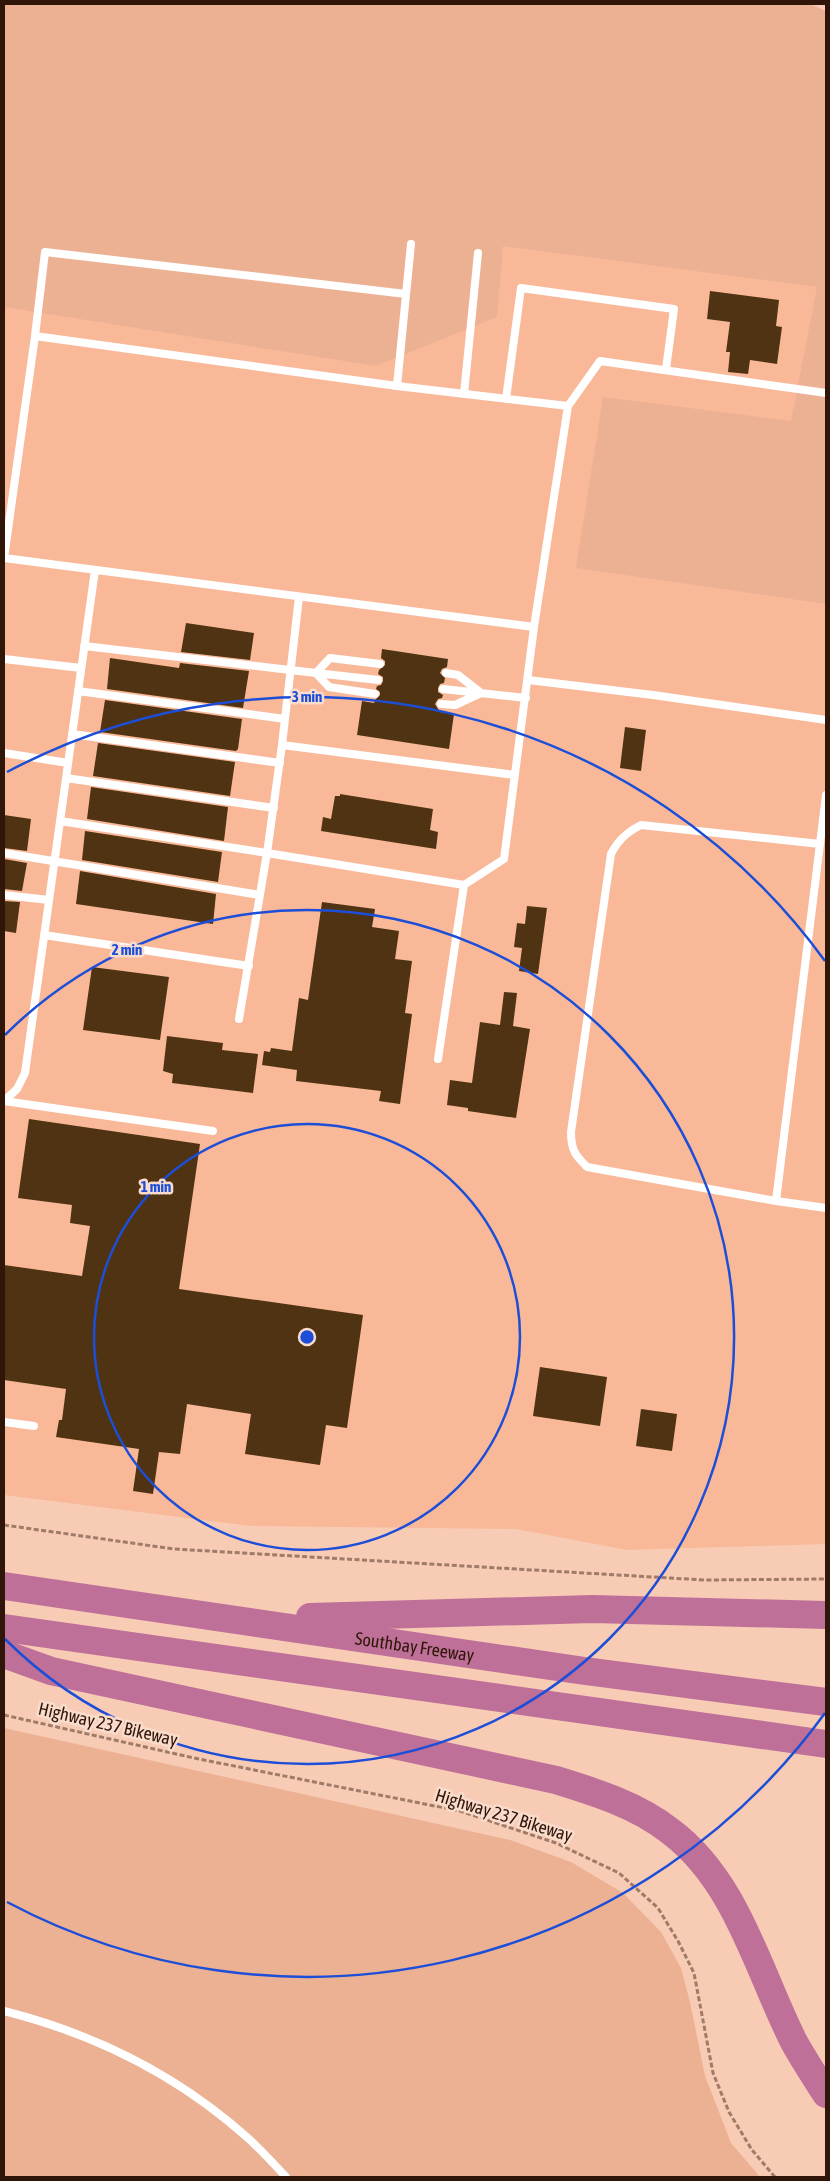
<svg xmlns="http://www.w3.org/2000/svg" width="830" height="2181" font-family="'Asap Condensed',sans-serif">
<rect width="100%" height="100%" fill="#f8cbb5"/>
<!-- built -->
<path fill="#f9b999" d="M4,181L826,211V1544L627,1550L516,1529L251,1526L4,1495Z"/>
<!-- green -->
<path fill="#ecb193" d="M4,4H810L826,11V604L576,568L603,397L791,421L817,287L503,246L497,317L376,366L4,307Z
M4,1728L510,1840L571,1862L623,1893L661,1932L681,1968L690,2002L705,2076L731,2143L760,2177H4Z"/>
<!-- building -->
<path fill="#4f3312" d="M710,291L779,300L776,326L782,327L777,364L750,360L748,374L728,372L730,352H726L730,322L707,319Z
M186,623L254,633L250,660L181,652Z
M382,649L448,659L447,667L442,669L440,673L445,678L444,683L440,684L438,688V692L443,695L442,698L438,699L435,704L440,712L454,714L449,749L357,735L362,701L374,703L375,700L380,695V692L376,689L377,686L381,685L383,681V677L378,674L379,670L385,665V661L381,658Z
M110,658L179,668L180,663L249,671L243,708L107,689Z
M105,700L242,719L238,749L236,751L100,732Z
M625,727L646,730L641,771L620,768Z
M98,743L235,762L230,796L93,776Z
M91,787L228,807L224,841L87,819Z
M340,794L433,809L430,830L438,832L436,849L321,831L323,817L331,819L335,796H340Z
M4,815L31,819L27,851L4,848Z
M85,831L222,852L218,882L82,860Z
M4,859L27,863L22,891L4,889Z
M80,871L216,894L213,924L76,904Z
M4,901L20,902L16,933L4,931Z
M322,902L375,909L372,927L399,931L395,959L412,961L405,1013L412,1014L400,1104L379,1101L381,1091L296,1081L297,1070L262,1065L264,1051L270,1052L271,1048L292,1051L299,998L308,1000Z
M527,906L547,908L538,974L519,971L522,948L514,947L517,923L525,924Z
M92,967L169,977L160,1040L83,1030Z
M504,992L517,993L513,1026L530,1029L516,1118L468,1111V1108L447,1105L450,1080L472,1083L480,1022L500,1025Z
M167,1036L223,1043L222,1050L258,1054L253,1093L172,1083L173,1074L163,1071Z
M29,1119L200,1144L179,1289L363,1315L347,1428L326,1425L320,1465L245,1454L251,1414L187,1404L180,1454L159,1452L153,1494L133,1491L139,1449L56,1437L59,1420H62L66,1389L4,1380V1265L82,1276L90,1226L70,1223L72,1205L18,1198Z
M540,1367L607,1377L600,1426L533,1416Z
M641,1409L677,1414L672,1451L636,1446Z"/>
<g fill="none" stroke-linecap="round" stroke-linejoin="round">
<!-- path -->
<path stroke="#9f7b68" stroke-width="3" stroke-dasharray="5 2.5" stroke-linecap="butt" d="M4,1525L174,1549L704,1580L826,1579
M4,1715L194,1758L460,1811L556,1843L619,1873L658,1908L678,1941L694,1973L713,2073L729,2112L752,2150L775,2177"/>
<!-- service -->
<path stroke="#fff" stroke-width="8" d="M35,336L45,252L406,294
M397,386L411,244
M464,394L478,253
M506,399L521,288L674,309L666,369
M534,627L4,558L35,336L397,386L568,406
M84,646L316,673L329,687L375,694
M4,659L81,668
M316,673L330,658L380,664
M316,673L378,680
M446,673L458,675L481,693
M528,680L653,695L826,720
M443,689L526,698
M78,691L285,719
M441,704L455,705L481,693
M72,734L280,763
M282,745L299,597
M4,753L68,763
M66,778L274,808
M60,821L267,853L282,745L515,775
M820,844L641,825C627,832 618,840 611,854L571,1132C571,1150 575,1155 587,1167L776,1201L826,1208
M4,853L260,895
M4,895L49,900
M44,935L249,966
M239,1019L267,853L464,885
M438,1059L464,885L504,859L534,627L568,406L600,361L826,393
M4,1101L17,1089L25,1073L95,570
M4,1101L213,1131
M776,1201L826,795
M4,1422L34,1426
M4,2011C95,2034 179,2076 249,2139C262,2151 274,2164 286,2177"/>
<!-- motorway -->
<g stroke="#be7099" stroke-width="28">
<path id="s1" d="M4,1586L585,1671L826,1702"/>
<path d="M310,1617L592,1609L826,1615"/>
<path d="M4,1628L826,1744"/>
<path d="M4,1654L51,1671L556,1780C595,1792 637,1805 670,1831C737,1881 758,1971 794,2042C804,2060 815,2077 826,2094"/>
</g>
</g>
<!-- distance rings -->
<g fill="none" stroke="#1d4ed8" stroke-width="2.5">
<circle cx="307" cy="1337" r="213"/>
<path d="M5 1035A427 427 0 1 1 5 1639"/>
<path d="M825 1713A640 640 0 0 1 7 1902M7 772A640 640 0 0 1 825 961"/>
</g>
<g text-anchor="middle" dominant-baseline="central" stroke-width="5" stroke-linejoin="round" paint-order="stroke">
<!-- street labels -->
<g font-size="18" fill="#301608" stroke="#fadccd">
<text stroke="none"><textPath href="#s1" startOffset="415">Southbay Freeway</textPath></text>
<text transform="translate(108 1724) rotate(13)">Highway 237 Bikeway</text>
<text transform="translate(504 1815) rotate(17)">Highway 237 Bikeway</text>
</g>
</g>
<circle cx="307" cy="1337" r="8" fill="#1d4ed8" stroke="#fadccd" stroke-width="2.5"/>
<g font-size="15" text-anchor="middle" font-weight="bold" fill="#1d4ed8" stroke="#fadccd" stroke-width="5" stroke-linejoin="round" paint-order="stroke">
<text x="307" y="702">3 min</text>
<text x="127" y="955">2 min</text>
<text x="156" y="1192">1 min</text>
</g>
<!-- border -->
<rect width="830" height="2181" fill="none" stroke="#301608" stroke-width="10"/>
</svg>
